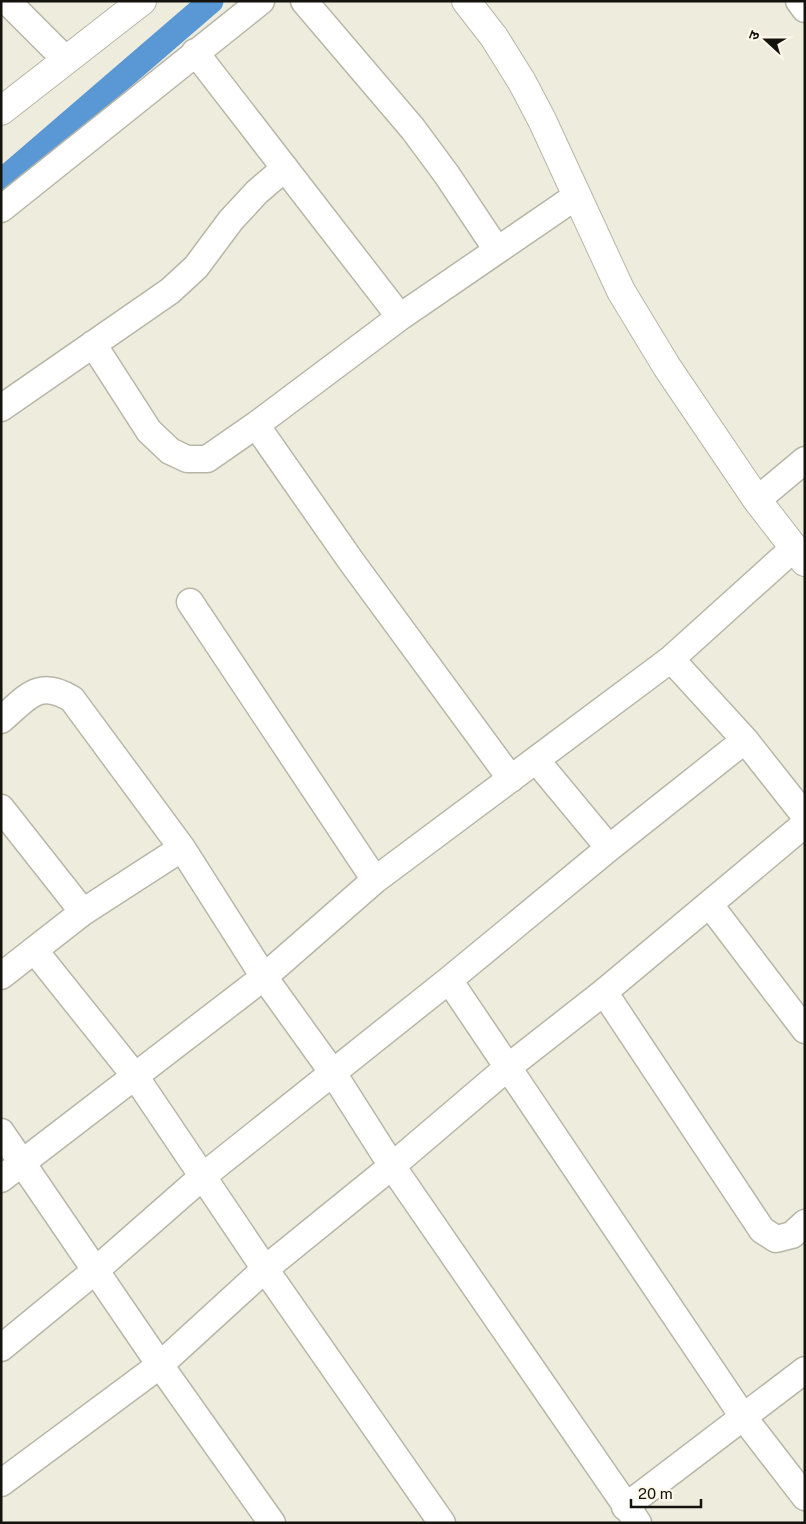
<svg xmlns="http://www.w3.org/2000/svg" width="806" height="1524" font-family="'Public Sans','Noto Sans Devanagari',sans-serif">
<rect width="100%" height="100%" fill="#eeecdd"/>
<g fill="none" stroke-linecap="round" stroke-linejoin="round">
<!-- canal -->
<path stroke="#5a98d5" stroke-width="25" d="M1,182L211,1"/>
<defs>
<path id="minor" d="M7,1L66,60
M304,1L413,129L447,175L497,250
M799,1L805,9
M195,52L400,317
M1,209L261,1
M93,344L149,431L170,451L187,459H207L256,425L400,317L575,197
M1,408L170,291L196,267L231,220L257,192L285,168
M256,425L351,561L511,779
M757,500L805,460
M190,602L375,880
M671,659L745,740L805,816
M1,720C27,698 38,678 72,699L182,848L264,977L333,1073L392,1166L638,1523
M536,760L609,848
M1,808L83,912
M710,905L805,1030
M35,951L135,1076L265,1269L442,1523
M1,976L83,912L182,848
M449,980L744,1418L805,1497
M604,992L762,1230L776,1239L792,1235L805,1223
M1,1132L160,1365L272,1523
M1,1179L264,977L375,880L671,659L794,548
M1,1348L96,1270L202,1177L449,980L609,848L745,740
M1,1483L160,1365L265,1269L392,1166L507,1068L604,992L805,824
M625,1507L805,1370"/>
<path id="tertiary" d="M466,1L494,37L522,82L542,120L621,291L667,367L757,500L805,562
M1,111L142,1"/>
</defs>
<!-- minor casing -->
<use href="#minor" stroke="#b8b6a7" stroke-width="29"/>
<!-- tertiary casing -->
<use href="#tertiary" stroke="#b8b6a7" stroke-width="30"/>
<!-- minor -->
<use href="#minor" stroke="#fff" stroke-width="26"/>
<!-- tertiary -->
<use href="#tertiary" stroke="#fff" stroke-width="28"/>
</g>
<!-- border -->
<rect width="806" height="1524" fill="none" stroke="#14130e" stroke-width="5"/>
<!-- north arrow -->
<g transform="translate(766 40) rotate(291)" stroke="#fcf9ea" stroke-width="4" paint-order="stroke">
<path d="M0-4L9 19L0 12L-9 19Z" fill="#14130e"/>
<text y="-8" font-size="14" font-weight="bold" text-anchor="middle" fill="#14130e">उ</text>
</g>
<!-- scale -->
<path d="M631 1499v8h70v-8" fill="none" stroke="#14130e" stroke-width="2.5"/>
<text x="638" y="1499" font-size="15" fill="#14130e" stroke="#fcf9ea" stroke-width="4" paint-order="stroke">20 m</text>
</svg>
